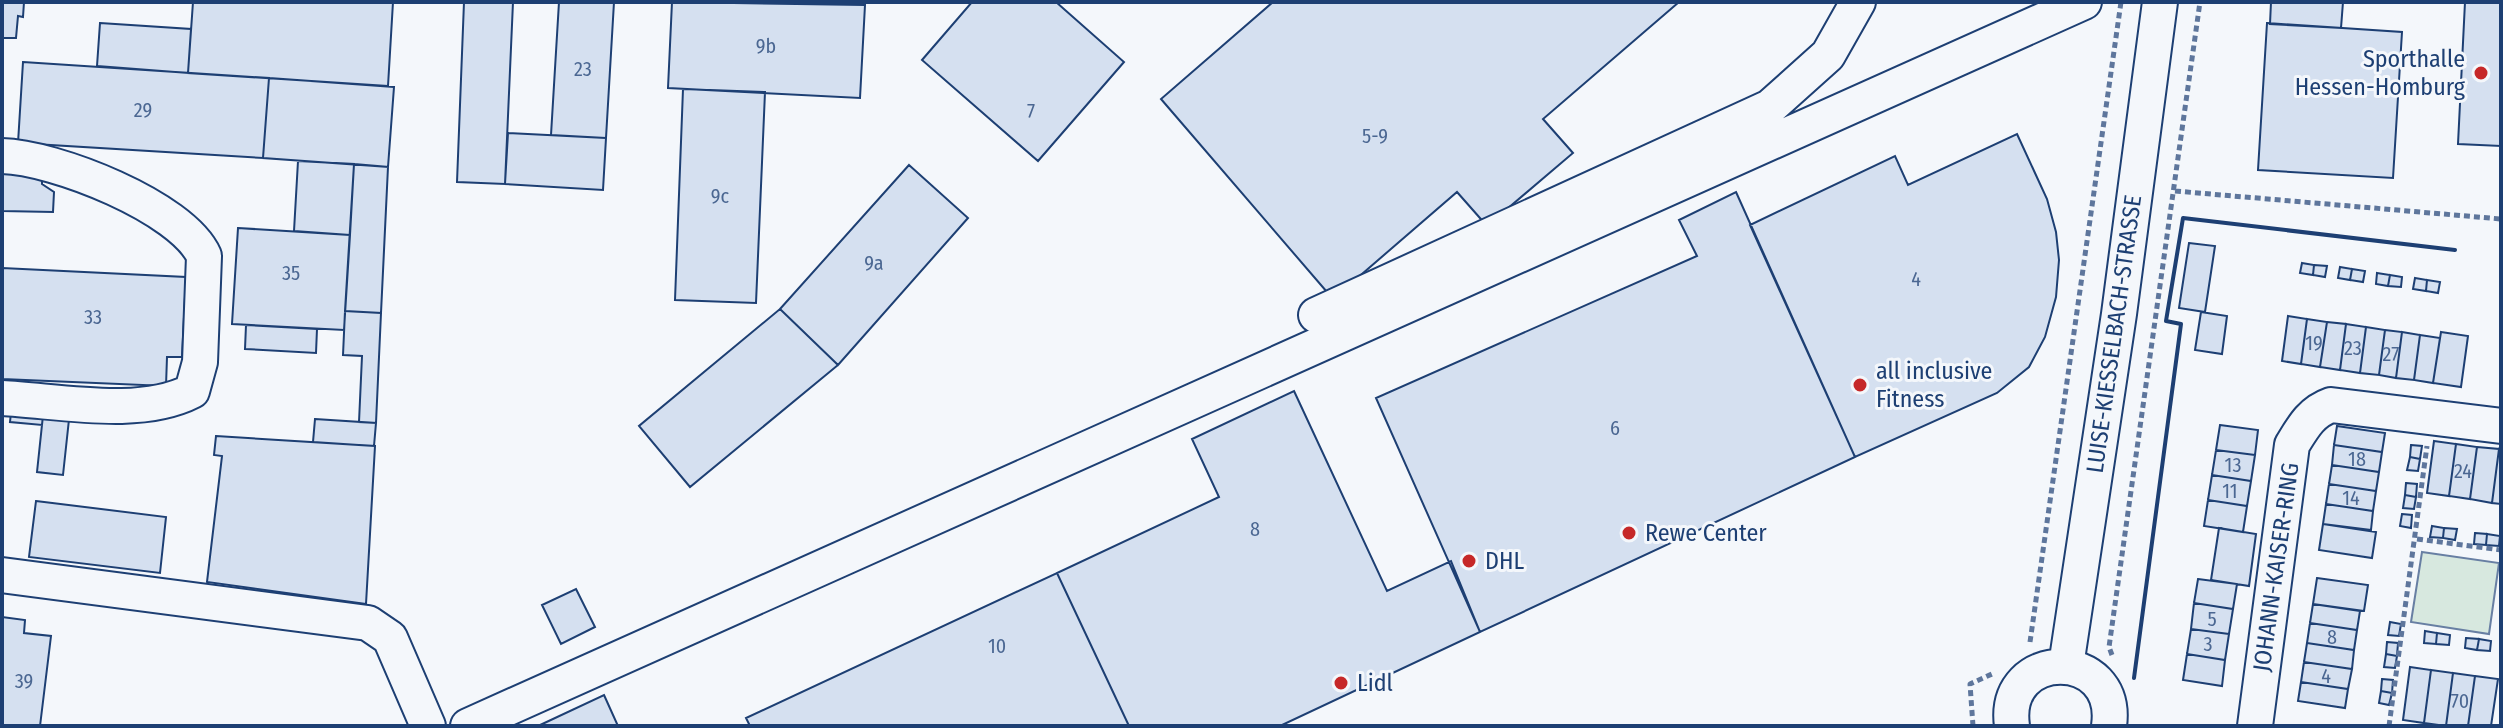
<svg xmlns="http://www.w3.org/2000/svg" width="2503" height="728" font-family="'Fira Sans Condensed',sans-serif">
<rect width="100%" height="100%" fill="#f4f7fb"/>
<!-- green -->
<path fill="#d7e8df" stroke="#687fa3" stroke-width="2" d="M2422,552L2499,563L2489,634L2411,622Z"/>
<!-- building -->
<path fill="#d5e0f0" stroke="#1d3f73" stroke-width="2" d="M2,2H24L23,17L18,16L16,38H2Z
M193,2H393L388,86L188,73Z
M464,2H513L505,184L457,182Z
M559,2H614L606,138L551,135Z
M672,2L865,5L860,98L668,88Z
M972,2H1056L1124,62L1038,161L922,60Z
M1273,2H1679L1543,119L1573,153L1487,226L1457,192L1333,299L1161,99Z
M2271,2H2343L2341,28L2270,24Z
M2465,2H2501V146L2458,144Z
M100,23L191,29L188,73L97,66Z
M2267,23L2402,32L2393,178L2258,170Z
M23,62L269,78L263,158L18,143Z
M269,78L394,87L388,167L263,158Z
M683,89L765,92L756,303L675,300Z
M508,133L606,138L603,190L505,184Z
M2017,134L2047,199L2056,232L2059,260L2056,297L2045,337L2029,367L1997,393L1855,457L1750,225L1895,156L1908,185Z
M298,161L354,164L350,235L294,231Z
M354,164L388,167L381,313L345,311Z
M909,165L968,218L838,365L780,309Z
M2,166L42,167V184L54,192L53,212L2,211Z
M1736,192L1855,457L1480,632L1376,398L1697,256L1679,220Z
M238,228L350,235L344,330L232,324Z
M2189,243L2215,246L2205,312L2179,308Z
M2302,263L2314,265L2313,275L2300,273Z
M2314,265L2327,266L2325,277L2313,275Z
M2340,267L2352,269L2350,280L2338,278Z
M2,268L186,277L182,357H167L166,386L2,379Z
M2352,269L2365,271L2363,282L2350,280Z
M2377,273L2390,275L2388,286L2376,284Z
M2390,275L2402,277L2401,287L2388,286Z
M2415,278L2427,280L2426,291L2413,289Z
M2427,280L2440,282L2438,293L2426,291Z
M780,309L838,365L690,487L639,426Z
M345,311L381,313L376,423L359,422L362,356L343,355Z
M2201,312L2227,316L2222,354L2195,350Z
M2288,316L2307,319L2301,364L2282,361Z
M2307,319L2327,322L2320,367L2301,364Z
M2327,322L2346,324L2340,370L2320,367Z
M2346,324L2366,327L2360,373L2340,370Z
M246,325L317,329L316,353L245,349Z
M2366,327L2385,330L2379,375L2360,373Z
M2385,330L2402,332L2396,378L2379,375Z
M2402,332L2420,335L2414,380L2396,378Z
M2441,332L2468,336L2461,387L2433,383Z
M2420,335L2440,338L2433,383L2414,380Z
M1294,391L1387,591L1451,561L1480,632L1280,726H1129L1057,573L1219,497L1192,439Z
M12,403L44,406L42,425L10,422Z
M44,406L70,410L63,475L37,472Z
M315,419L376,423L374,446L313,442Z
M2220,425L2258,430L2255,455L2216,450Z
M2337,426L2385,433L2382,452L2334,445Z
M216,436L375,446L366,604L207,582L222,456L214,455Z
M2434,441L2456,444L2449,496L2427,493Z
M2456,444L2477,447L2470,499L2449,496Z
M2334,445L2382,452L2379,472L2332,465Z
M2411,445L2422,446L2420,459L2410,457Z
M2477,447L2499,449L2492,503L2470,499Z
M2499,449L2501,450V504L2492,503Z
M2216,450L2255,455L2251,481L2212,475Z
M2410,457L2420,459L2418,471L2407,470Z
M2332,465L2379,472L2376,491L2329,484Z
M2212,475L2251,481L2247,506L2208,500Z
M2406,483L2417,484L2416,497L2405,495Z
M2329,484L2376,491L2373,511L2326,504Z
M2405,495L2416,497L2414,509L2403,508Z
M2208,500L2247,506L2243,532L2204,526Z
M36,501L166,517L160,573L29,557Z
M2326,504L2373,511L2371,530L2323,524Z
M2402,514L2412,515L2411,528L2400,526Z
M2323,524L2376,532L2372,558L2319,550Z
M2432,526L2444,528L2443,538L2430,537Z
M2219,528L2256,534L2249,586L2211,580Z
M2444,528L2457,529L2455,540L2443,538Z
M2475,533L2487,534L2486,545L2474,544Z
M2487,534L2500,536L2499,546L2486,545Z
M1057,573L1129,726H750L746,718Z
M2317,578L2368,585L2364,611L2313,604Z
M2198,579L2237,584L2233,609L2194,603Z
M576,589L595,627L561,644L542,605Z
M2194,603L2233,609L2229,634L2191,629Z
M2313,604L2360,611L2357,630L2310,623Z
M2,617L25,620L24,633L51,636L40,726H2Z
M2390,622L2401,624L2399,636L2388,635Z
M2310,623L2357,630L2354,650L2307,643Z
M2191,629L2229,634L2225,660L2187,654Z
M2425,631L2437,633L2436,644L2424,643Z
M2437,633L2450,635L2449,645L2436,644Z
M2466,638L2479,639L2477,650L2465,648Z
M2479,639L2491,641L2490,651L2477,650Z
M2387,642L2398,643L2397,656L2386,654Z
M2307,643L2354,650L2352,669L2304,662Z
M2187,654L2225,660L2222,686L2183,680Z
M2386,654L2397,656L2395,668L2384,667Z
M2304,662L2352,669L2348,689L2301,682Z
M2410,667L2431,670L2424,723L2403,720Z
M2431,670L2453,673L2446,726L2424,723Z
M2453,673L2475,676L2468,726H2446Z
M2475,676L2498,679L2491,726H2468Z
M2382,679L2393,680L2392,693L2381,691Z
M2301,682L2348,689L2345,708L2298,701Z
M2381,691L2392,693L2389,705L2379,703Z
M604,695L618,726H538Z"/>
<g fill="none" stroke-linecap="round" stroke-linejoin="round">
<defs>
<path id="minor" d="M2,156C54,157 182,207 204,256L200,362L192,391C140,418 60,401 2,398
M1316,315L1770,107L1828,55L1858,2
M2,575L368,623L390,638L428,726
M2066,666L2119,314L2160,2
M468,726L2084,2
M2012,726C2001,647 2120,647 2109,726
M2255,726L2292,445C2303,427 2311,412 2331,405L2501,426"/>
</defs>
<!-- minor casing -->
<use href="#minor" stroke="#1d3f73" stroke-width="38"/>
<!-- path -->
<path stroke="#5e769c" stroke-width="5" stroke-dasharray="6 4" stroke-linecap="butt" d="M2175,191L2501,219
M2417,539L2501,550
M2030,642L2121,2
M2112,655L2109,647L2200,2
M1973,726L1970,684L1992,674
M2389,726L2427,446"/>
<!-- minor -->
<use href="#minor" stroke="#f4f7fb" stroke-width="34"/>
<!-- wall -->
<path stroke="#1d3f73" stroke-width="4" d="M2134,678L2181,324L2166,321L2183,218L2455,250"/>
</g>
<!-- markers -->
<g fill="#c62828" stroke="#f4f7fb" stroke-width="3">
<circle cx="2481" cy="73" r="8"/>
<circle cx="1860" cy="385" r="8"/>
<circle cx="1629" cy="533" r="8"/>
<circle cx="1469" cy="561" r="8"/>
<circle cx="1341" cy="683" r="8"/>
</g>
<g text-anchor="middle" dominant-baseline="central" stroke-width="6" stroke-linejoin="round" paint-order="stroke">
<!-- number labels -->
<g font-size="20" fill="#4b6792">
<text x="766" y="46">9b</text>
<text x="583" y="69">23</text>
<text x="143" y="110">29</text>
<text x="1031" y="111">7</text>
<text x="1375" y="136">5-9</text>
<text x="720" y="196">9c</text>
<text x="874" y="263">9a</text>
<text x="291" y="273">35</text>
<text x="1916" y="279">4</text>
<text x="93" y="317">33</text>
<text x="2314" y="343">19</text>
<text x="2353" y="348">23</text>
<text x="2391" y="354">27</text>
<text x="1615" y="428">6</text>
<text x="2357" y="459">18</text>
<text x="2233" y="465">13</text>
<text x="2463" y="471">24</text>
<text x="2230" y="491">11</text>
<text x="2351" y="498">14</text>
<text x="1255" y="529">8</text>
<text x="2212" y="619">5</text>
<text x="2332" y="637">8</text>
<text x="2208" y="644">3</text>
<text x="997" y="646">10</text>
<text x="2326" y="676">4</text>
<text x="24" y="681">39</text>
<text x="2460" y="701">70</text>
</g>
<!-- poi labels -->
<g font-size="24" fill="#1d3f73" stroke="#f4f7fb" text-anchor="start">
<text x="2465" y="59" text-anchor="end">Sporthalle<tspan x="2465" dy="28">Hessen-Homburg</tspan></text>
<text x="1876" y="371">all inclusive<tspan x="1876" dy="28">Fitness</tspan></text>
<text x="1645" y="533">Rewe Center</text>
<text x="1485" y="561">DHL</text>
<text x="1357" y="683">Lidl</text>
</g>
<!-- street labels -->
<g font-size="24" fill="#1d3f73" stroke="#f4f7fb">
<text transform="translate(2114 334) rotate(-82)">LUISE-KIESSELBACH-STRASSE</text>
<text transform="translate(2276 567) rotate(-82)">JOHANN-KAISER-RING</text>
</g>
</g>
<!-- border -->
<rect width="2503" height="728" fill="none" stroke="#1d3f73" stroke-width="8"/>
</svg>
